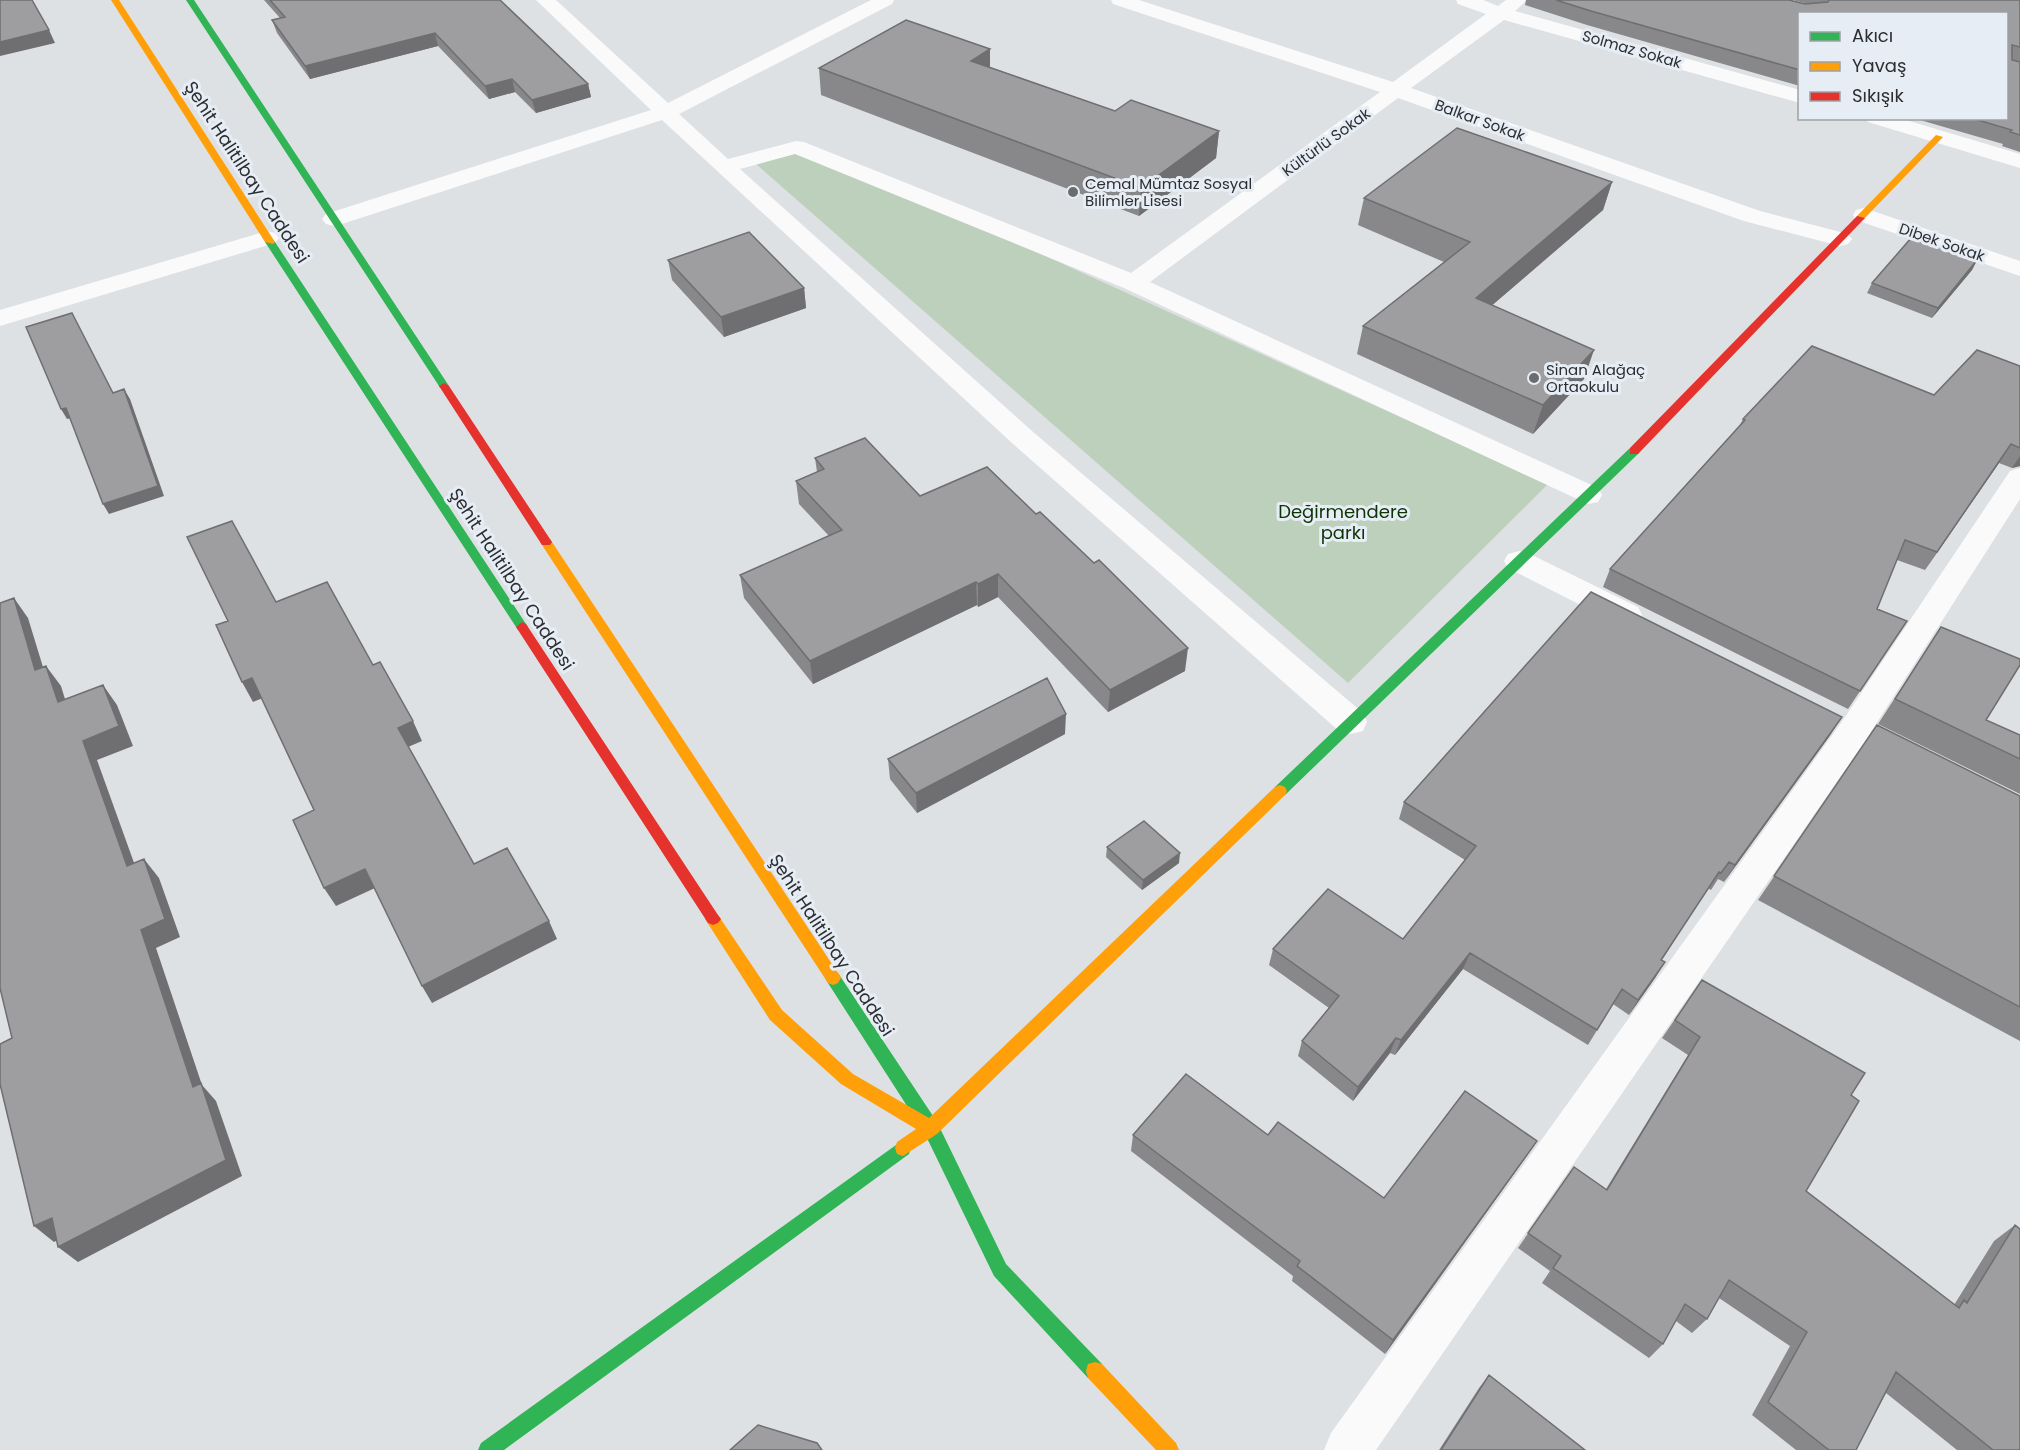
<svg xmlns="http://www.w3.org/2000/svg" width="2020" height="1450" font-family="Poppins,sans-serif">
<rect width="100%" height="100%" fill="#dee1e4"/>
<!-- green -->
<path fill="#bcd0bb" d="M796,143L1548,484L1348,683L748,157Z"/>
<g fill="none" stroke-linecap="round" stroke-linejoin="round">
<!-- street -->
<path fill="#fafafb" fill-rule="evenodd" d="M536,0H556L668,103L871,0H894L892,4L679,114L728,159L796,141L804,142L1131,273L1380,92L1113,4L1111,0H1139L1393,82L1486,14L1458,4L1456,0H1483L1498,6L1506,0H1527L1515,11L1800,90V103L1504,20L1411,88L1760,211L1848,234L1852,239L1848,244L1840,246L1744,221L1398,98L1150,282L1598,488L1602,495L1598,502L1588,504L1124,288L795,154L740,169L1032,431L1363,713L1367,722L1363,731L1351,734L1339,731L1012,443L662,120L342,224L334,226L326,224L322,219L326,214L651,110Z
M1865,118H1899L2020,154V168L1868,122Z
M1864,208L2020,261V276L1856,220L1853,215L1856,210Z
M267,231L275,233L279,238L275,243L0,326V310Z
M2020,468V499L1867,738L1376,1450H1324L1331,1433L1843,720L2010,471Z
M1519,551L1530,554L1638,607L1642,615L1638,623L1627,626L1616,623L1508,568L1504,561L1508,554Z"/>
<!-- fast -->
<path fill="#30b455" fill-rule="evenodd" d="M186,0H194L449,386L448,388H440L439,386Z
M270,239L275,242L526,624L528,627L526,630H518L265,242Z
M1634,447L1640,451L1638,454L1285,795H1275L1273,791L1275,787L1630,448Z
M833,971L838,973L937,1122L1006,1264L1102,1364L1104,1371L1102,1378L1095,1380L1088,1378L994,1276L925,1134L828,983L825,978L828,973Z
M903,1140L909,1142L911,1148L909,1154L504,1450H478L481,1443Z"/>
<!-- slow -->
<path fill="#ff9f0a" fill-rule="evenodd" d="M111,0H119L275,242L273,244L265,242Z
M1936,135L1943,137L1863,220H1857V216Z
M546,538L550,539L838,973L841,978L838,983L833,985L828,983L542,545L540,542Z
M1280,785L1285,787L1287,791L1285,795L937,1134L903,1156L897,1154L895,1148L897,1142L916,1129L841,1084L770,1020L705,919L708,915L713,913L718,915L782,1010L853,1074L929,1118L1275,787Z
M1095,1362L1102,1364L1176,1443L1179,1450H1156L1088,1378L1086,1371L1088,1364Z"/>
<!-- jam -->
<path fill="#e5322d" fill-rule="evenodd" d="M1857,216L1865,218L1638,454H1630V448Z
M444,383L449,386L550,539L552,542L550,545H542L439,386Z
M522,622L526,624L718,915L721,919L718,923L713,925L708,923L518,630L516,627Z"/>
</g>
<!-- wall -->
<path fill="#88878a" d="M264,0H500L588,84L591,97L536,113L515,92L489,99L438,46L310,79L277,33L272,20L280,18Z
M1526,0H1789L1805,4H1808L1793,0H2020V152L2002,146L2003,144L1913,118H2007L1800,14V86L1587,25L1525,5Z
M990,67L1115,111L1219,131L1216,158L1139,216L821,95L819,68Z
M1612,182L1603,210L1492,305L1584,379L1533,434L1357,354L1363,326L1444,262L1358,225L1364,198Z
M668,260L804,288L806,308L724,337L672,280Z
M1977,260L1972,270L1932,318L1867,293L1872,283Z
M2020,366V466L2012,468L1999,463L1925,570L1897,560L1877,609L1907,621L1848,709L1603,587L1610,569L1740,425L1743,419L1934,395Z
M815,458L920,496L1185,671L1108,712L998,597L978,607L977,605L813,684L744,598L740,575L829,536L799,504L796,481L817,472Z
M1941,627L1986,720L2020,735V794L1878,724Z
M1877,725L2020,796V1041L1758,900Z
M1065,734L917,813L890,779L888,759Z
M1831,734L1724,882L1718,879L1711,890L1708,888L1662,960L1665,962L1655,978L1629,1015L1613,1004L1588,1045L1463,969L1395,1055L1390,1053L1353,1101L1298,1056L1302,1041L1329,1008L1269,965L1273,949L1403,939L1465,860L1399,819L1404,802Z
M1107,847L1179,863L1142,890L1106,857Z
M1702,980L1851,1095L1806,1191L1954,1305L1994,1241L2015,1225L2020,1450H1957L1886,1393L1856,1450H1796L1752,1415L1790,1346L1719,1298L1707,1319L1692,1333L1676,1321L1663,1344L1649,1358L1542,1283L1550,1271L1518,1248L1574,1167L1606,1189L1688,1055L1662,1038Z
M1133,1135H1268L1384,1198L1537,1141L1526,1157L1385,1354L1292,1281L1293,1276L1131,1151Z
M1489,1375L1585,1450H1439L1479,1388Z"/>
<!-- shaded-wall -->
<path fill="#6f6e70" d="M49,30L55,43L0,56V42Z
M435,33L438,46L310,79L305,66Z
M990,49V76L971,61Z
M512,79L515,92L489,99L485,86Z
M588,84L591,97L536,113L532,100Z
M1219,131L1216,158L1139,216L1141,188Z
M1612,182L1603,210L1468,326L1476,298Z
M1977,260L1972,270L1932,318L1938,308Z
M804,288L806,308L724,337L721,317Z
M1594,350L1584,379L1533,434L1543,405Z
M124,389L130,399L164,496L109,514L103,504Z
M66,408L72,418L67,419L61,409Z
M2011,444L1999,463L1925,570L1937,552Z
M2020,456V466L2012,468Z
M998,574V597L978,607V584Z
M976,582L977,605L813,684L810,661Z
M14,598L28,618L50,690L35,670Z
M1188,648L1185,671L1108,712L1110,690Z
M46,666L61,686L72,722L58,702Z
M252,678L263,698L253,702L242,682Z
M103,685L117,705L133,746L97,760L142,885L127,866L83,741Z
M1066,714L1065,734L917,813L916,793Z
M1842,717L1831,734L1724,882L1735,865Z
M413,721L422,741L408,747L398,728Z
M1180,853L1179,863L1142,890L1143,880Z
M144,859L159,878L180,937L156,948L202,1085L216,1101L242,1176L78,1262L58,1247L193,1087L141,930Z
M365,869L375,888L336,906L324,888Z
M549,921L557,939L432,1003L422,986Z
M1470,953L1463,969L1395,1055L1401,1040Z
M1665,962L1655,978L1629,1015L1638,1000Z
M1396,1038L1390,1053L1353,1101L1358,1087Z
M1537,1141L1526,1157L1385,1354L1393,1340Z
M52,1218L71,1233L54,1242L34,1226Z"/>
<!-- building -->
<path fill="#9e9da0" stroke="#6f6e70" stroke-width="1.5" d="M0,0H32L49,30L0,42Z
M270,0H500L588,84L532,100L512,79L485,86L435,33L305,66L272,20L285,17Z
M1556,0H1789L1805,4L1828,2L1829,0H2020V47L2012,45V60L2020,62V135L2010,132L2012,130L1971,118H2007V14H1800V70L1591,11Z
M906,20L990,49L971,61L1115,111L1131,100L1219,131L1141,188L819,68Z
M1457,128L1612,182L1476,298L1594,350L1543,405L1363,326L1470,242L1364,198Z
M749,232L804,288L721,317L668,260Z
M1912,237L1977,260L1938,308L1872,283Z
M72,313L113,393L124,389L158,486L103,504L66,408L61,409L26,327Z
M1812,346L1934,395L1977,350L2020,366V448L2011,444L1937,552L1905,540L1877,609L1907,621L1860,691L1610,569L1745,420L1743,419Z
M865,438L920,496L987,467L1036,514L1040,512L1094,563L1099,560L1188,648L1110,690L998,574L978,584L976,582L810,661L740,575L842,530L796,481L824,469L815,458Z
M232,521L276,602L327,582L373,665L380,662L413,721L398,728L474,864L507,848L549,921L422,986L365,869L324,888L293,820L314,810L252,678L242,682L216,625L228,621L187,537Z
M1591,592L1842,717L1735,865L1729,862L1721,873L1719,872L1661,960L1665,962L1638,1000L1622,989L1597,1030L1470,953L1401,1040L1396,1038L1358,1087L1302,1041L1339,996L1273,949L1328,889L1403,939L1476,846L1404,802Z
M14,598L35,670L46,666L58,702L103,685L119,726L83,741L127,866L144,859L165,919L141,930L193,1087L201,1083L226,1160L58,1247L52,1218L34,1226L0,1084V1044L12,1038L0,988V603Z
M1941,627L2020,659V665L1986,720L2020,735V759L1895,699Z
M1047,678L1066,714L916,793L888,759Z
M1877,725L2020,796V1007L1774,876Z
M1144,821L1180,853L1143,880L1107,847Z
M1702,980L1865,1073L1851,1095L1859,1101L1806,1191L1959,1308L1964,1300L1967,1303L2015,1225L2020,1229V1450H1993L1896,1372L1856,1450H1829L1768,1402L1807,1332L1729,1280L1707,1319L1685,1304L1663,1344L1553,1268L1561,1256L1528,1233L1574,1167L1607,1190L1700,1037L1675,1020Z
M1186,1074L1268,1135L1278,1122L1384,1198L1465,1091L1537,1141L1393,1340L1297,1266L1300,1261L1133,1135Z
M1489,1375L1585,1450H1441Z
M758,1425L817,1443L822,1450H730Z"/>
<!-- markers -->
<g fill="#6a6d70" stroke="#e7edf5" stroke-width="2">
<circle cx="1073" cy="192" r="6"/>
<circle cx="1534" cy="378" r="6"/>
</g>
<g text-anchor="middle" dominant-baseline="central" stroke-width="6" stroke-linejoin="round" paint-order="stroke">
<!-- far-street labels -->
<g font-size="15" fill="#2c2e31" stroke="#e7edf5">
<text transform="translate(1632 49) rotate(16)">Solmaz Sokak</text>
<text transform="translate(1480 120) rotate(20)">Balkar Sokak</text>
<text transform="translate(1326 142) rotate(-36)">Kültürlü Sokak</text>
<text transform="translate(1942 242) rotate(19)">Dibek Sokak</text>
</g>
<!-- far-poi labels -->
<g font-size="15" fill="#2c2e31" stroke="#e7edf5" text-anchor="start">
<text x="1085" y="183">Cemal Mümtaz Sosyal<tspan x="1085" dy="17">Bilimler Lisesi</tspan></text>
<text x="1546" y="369">Sinan Alağaç<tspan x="1546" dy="17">Ortaokulu</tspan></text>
</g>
<!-- street labels -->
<g font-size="18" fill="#2c2e31" stroke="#e7edf5">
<text transform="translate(247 172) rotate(57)">Şehit Halitilbay Caddesi</text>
<text transform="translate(512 579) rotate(57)">Şehit Halitilbay Caddesi</text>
<text transform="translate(832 945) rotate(57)">Şehit Halitilbay Caddesi</text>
</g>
<!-- park labels -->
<g font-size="18" fill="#0e3304" stroke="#e7edf5">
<text x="1343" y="511">Değirmendere<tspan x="1343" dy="21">parkı</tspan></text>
</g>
</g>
<!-- legend -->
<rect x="1798" y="12" width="210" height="108" fill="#e7edf5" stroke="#9ca1a7" stroke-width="1.5"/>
<rect x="1810" y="32" width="30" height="9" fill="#30b455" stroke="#9ca1a7" stroke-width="1.5"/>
<text x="1852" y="42" font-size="18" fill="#2c2e31">Akıcı</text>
<rect x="1810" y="62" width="30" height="9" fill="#ff9f0a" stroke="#9ca1a7" stroke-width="1.5"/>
<text x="1852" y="72" font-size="18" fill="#2c2e31">Yavaş</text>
<rect x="1810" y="92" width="30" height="9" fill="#e5322d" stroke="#9ca1a7" stroke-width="1.5"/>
<text x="1852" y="102" font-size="18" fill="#2c2e31">Sıkışık</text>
</svg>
